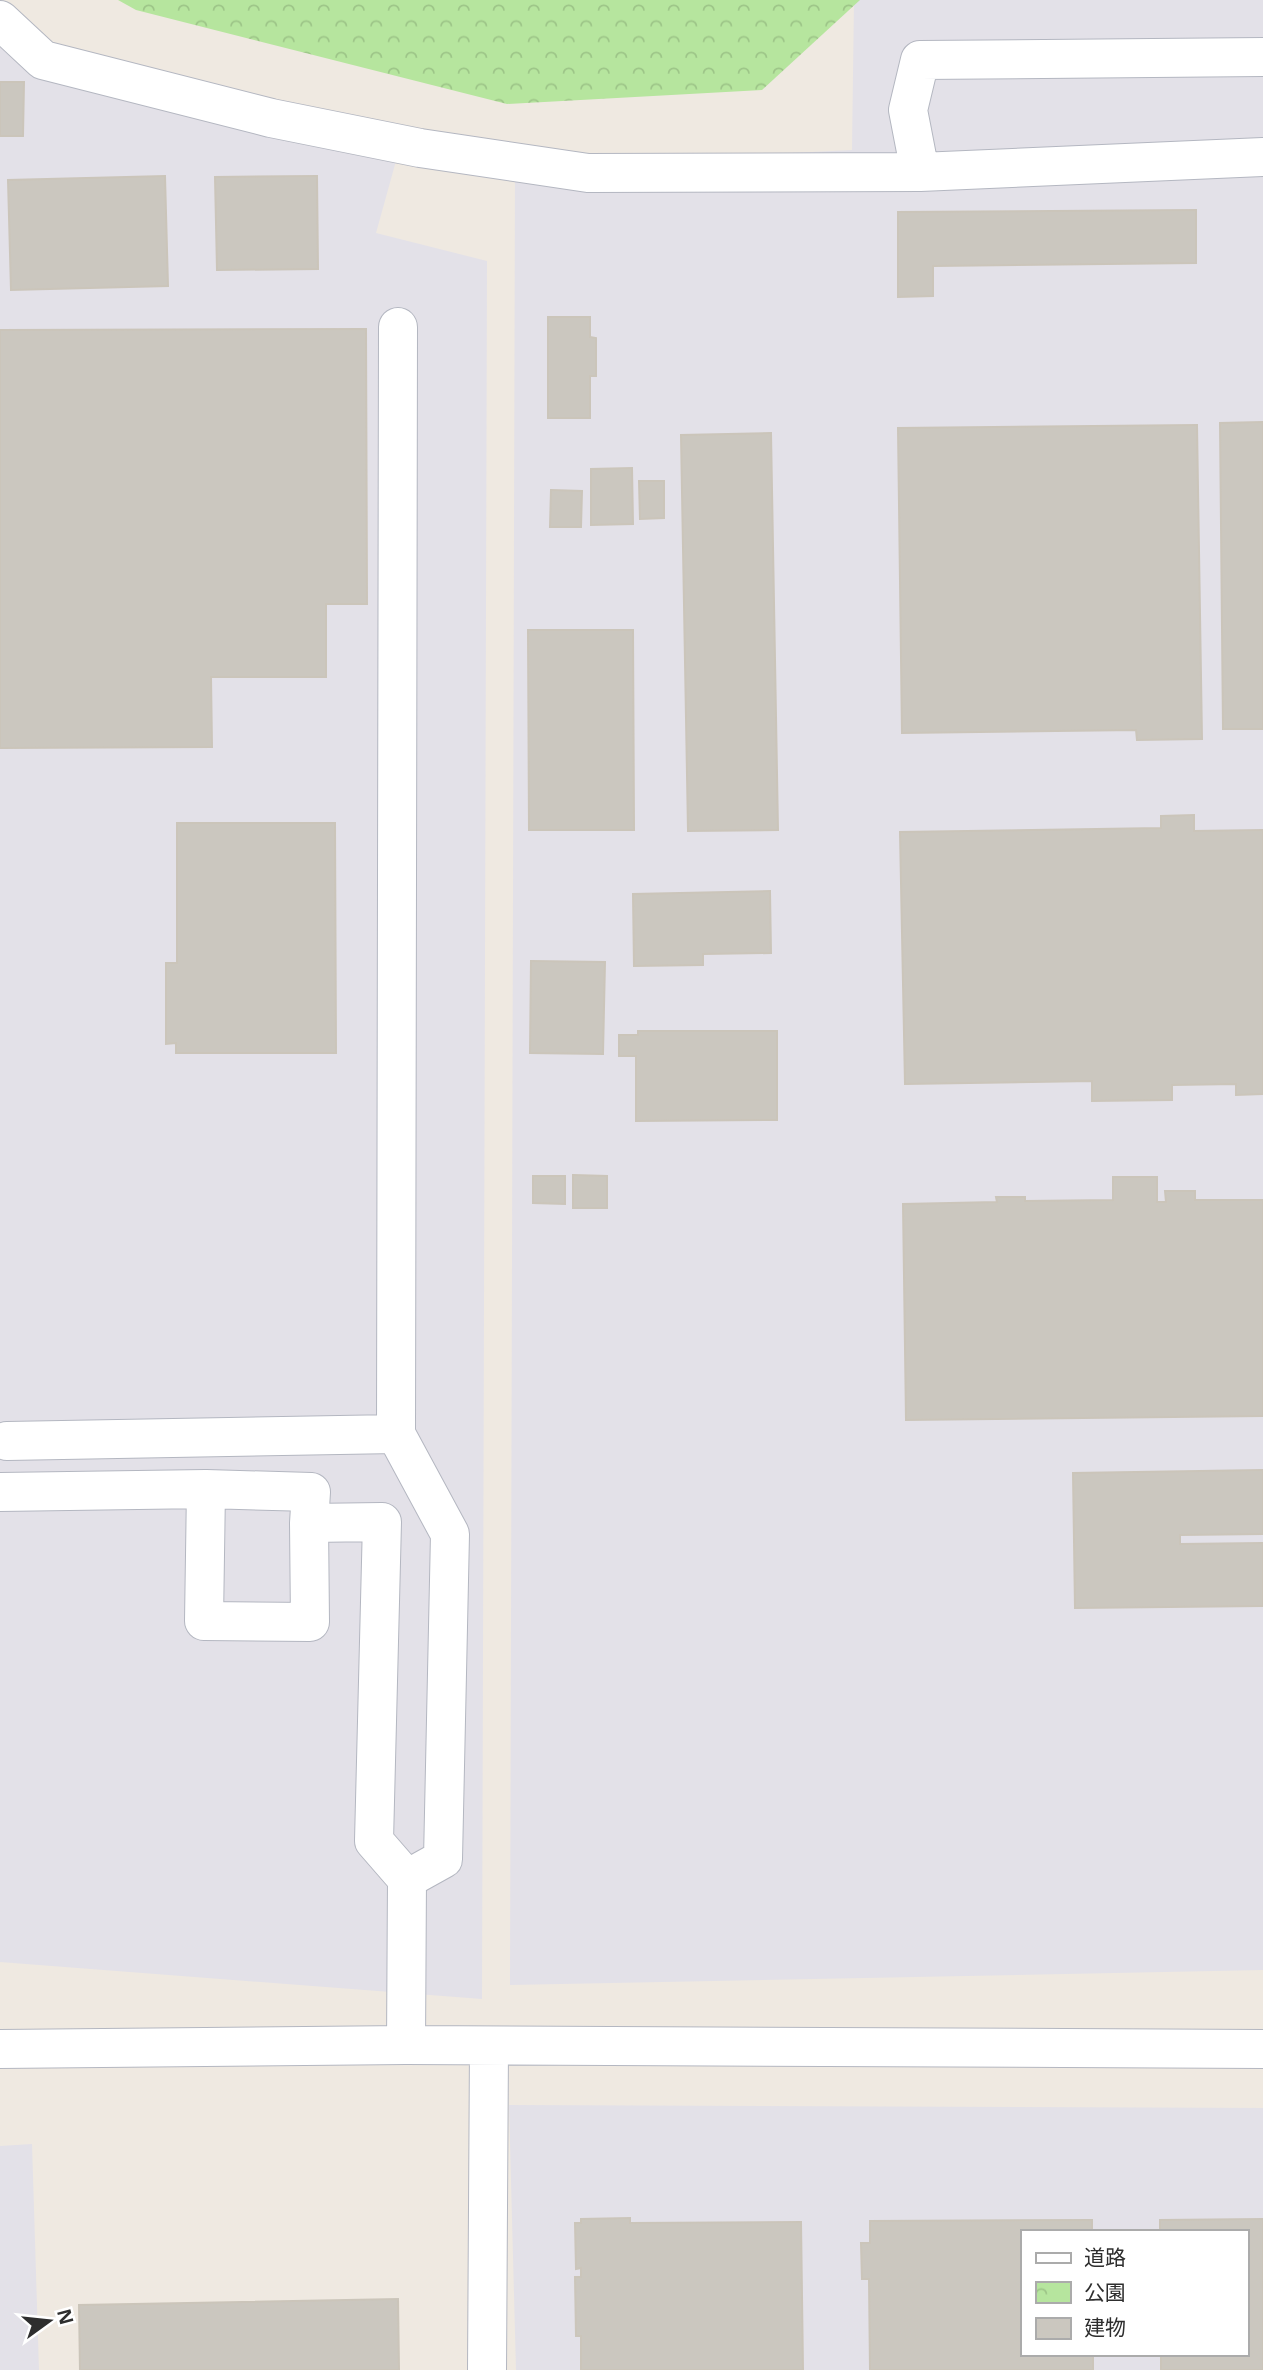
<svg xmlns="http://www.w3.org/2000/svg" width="1263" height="2370" font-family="'Noto Sans','Noto Sans JP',sans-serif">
<defs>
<pattern id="park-crowns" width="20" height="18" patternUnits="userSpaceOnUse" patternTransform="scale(1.75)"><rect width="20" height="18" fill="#b6e59e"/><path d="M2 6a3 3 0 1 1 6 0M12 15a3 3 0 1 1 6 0" fill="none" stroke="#9dc588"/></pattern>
</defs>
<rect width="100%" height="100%" fill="#efe9e1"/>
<!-- industrial -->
<path fill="#e3e1e8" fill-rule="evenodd" d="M854,0H1263V1970L510,1985L515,167L852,150Z
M0,2L48,47L404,132L376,233L487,261L482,1999L0,1962Z
M509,2105L1263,2108V2370H516ZM1023,2232H1247V2354H1023Z
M32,2144L39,2370H0V2146Z"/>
<!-- park -->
<path fill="url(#park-crowns)" d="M118,0H860L762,90L507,104L136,10Z"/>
<!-- building -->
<path fill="#cbc7bf" stroke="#cbc5ba" stroke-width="2" d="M0,82H24L23,136H0Z
M165,176L168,286L11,290L8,180Z
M317,176L318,269L217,270L215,177Z
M1196,210V263L933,266V296L898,297V212Z
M548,317H590V337L596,338V376H590V418H548Z
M366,329L367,604H326V677H211L212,747L0,748V330Z
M1263,422V729H1223L1220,423Z
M1197,425L1202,739L1137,740L1136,730L902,733L898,428Z
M771,433L778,830L688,831L681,435Z
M632,468L633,524L591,525V469Z
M639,481H664V518L640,519Z
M551,490L582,491L581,527H550Z
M528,630H633L634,830H529Z
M1194,815V831L1263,830V1094L1236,1095V1084L1172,1085V1100L1092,1101V1081L905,1084L900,832L1161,828V816Z
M177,823H335L336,1053H176V1043L166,1044V963H177Z
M770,891L771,953L703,954V965L634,966L633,894Z
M531,961L605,962L603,1054L530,1053Z
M638,1031H777V1120L636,1121V1056H619V1035H638Z
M573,1175L607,1176V1208H573Z
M533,1176H565V1204L533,1203Z
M1113,1177H1157V1202H1166L1165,1191H1195V1200H1263V1416L906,1420L903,1204L997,1202L996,1197H1025V1201L1113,1200Z
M1263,1470V1534L1180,1535V1544L1263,1543V1606L1075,1608L1073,1473Z
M630,2218V2223L801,2222L803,2370H581V2336H576L575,2277H581V2268L576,2269L575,2223H581V2219Z
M1263,2219V2370H1161V2354H1247V2232H1160V2220Z
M1092,2220V2232H1023V2354H1093V2370H870L869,2279H862L861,2243H870V2221Z
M398,2299L399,2370H80L79,2305Z"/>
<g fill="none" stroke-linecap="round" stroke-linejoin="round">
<defs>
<path id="minor" d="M0,20L43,60L271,118L420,148L588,173L920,172L1263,157
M920,172L908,110L920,60L1263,57
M398,327L396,1434L450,1534L443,1859L407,1879L406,2045
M7,1441L396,1434
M0,1492L206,1489
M309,1523L311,1492L206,1489L204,1621L310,1622L309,1523L382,1522L374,1841L407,1879
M0,2049L406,2045L1263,2049
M487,2370L489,2046"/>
</defs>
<!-- minor casing -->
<use href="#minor" stroke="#b4b7c1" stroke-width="40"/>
<!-- minor -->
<use href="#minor" stroke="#fff" stroke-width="38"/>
</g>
<!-- legend -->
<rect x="1021" y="2230" width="228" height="126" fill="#ffffff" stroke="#ababab" stroke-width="2"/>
<rect x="1036" y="2253" width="35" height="10" fill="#ffffff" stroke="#ababab" stroke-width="2"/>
<text x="1084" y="2265" font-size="21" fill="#2e2e2e">道路</text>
<rect x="1036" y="2282" width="35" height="21" fill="url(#park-crowns)" stroke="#ababab" stroke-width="2"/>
<text x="1084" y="2300" font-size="21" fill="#2e2e2e">公園</text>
<rect x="1036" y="2318" width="35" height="21" fill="#cbc7bf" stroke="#ababab" stroke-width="2"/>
<text x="1084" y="2335" font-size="21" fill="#2e2e2e">建物</text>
<!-- north arrow -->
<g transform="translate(49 2321) rotate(75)" stroke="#ffffff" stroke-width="5" paint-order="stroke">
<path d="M0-5L12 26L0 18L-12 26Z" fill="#2e2e2e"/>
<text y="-10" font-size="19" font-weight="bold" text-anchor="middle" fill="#2e2e2e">N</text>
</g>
</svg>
